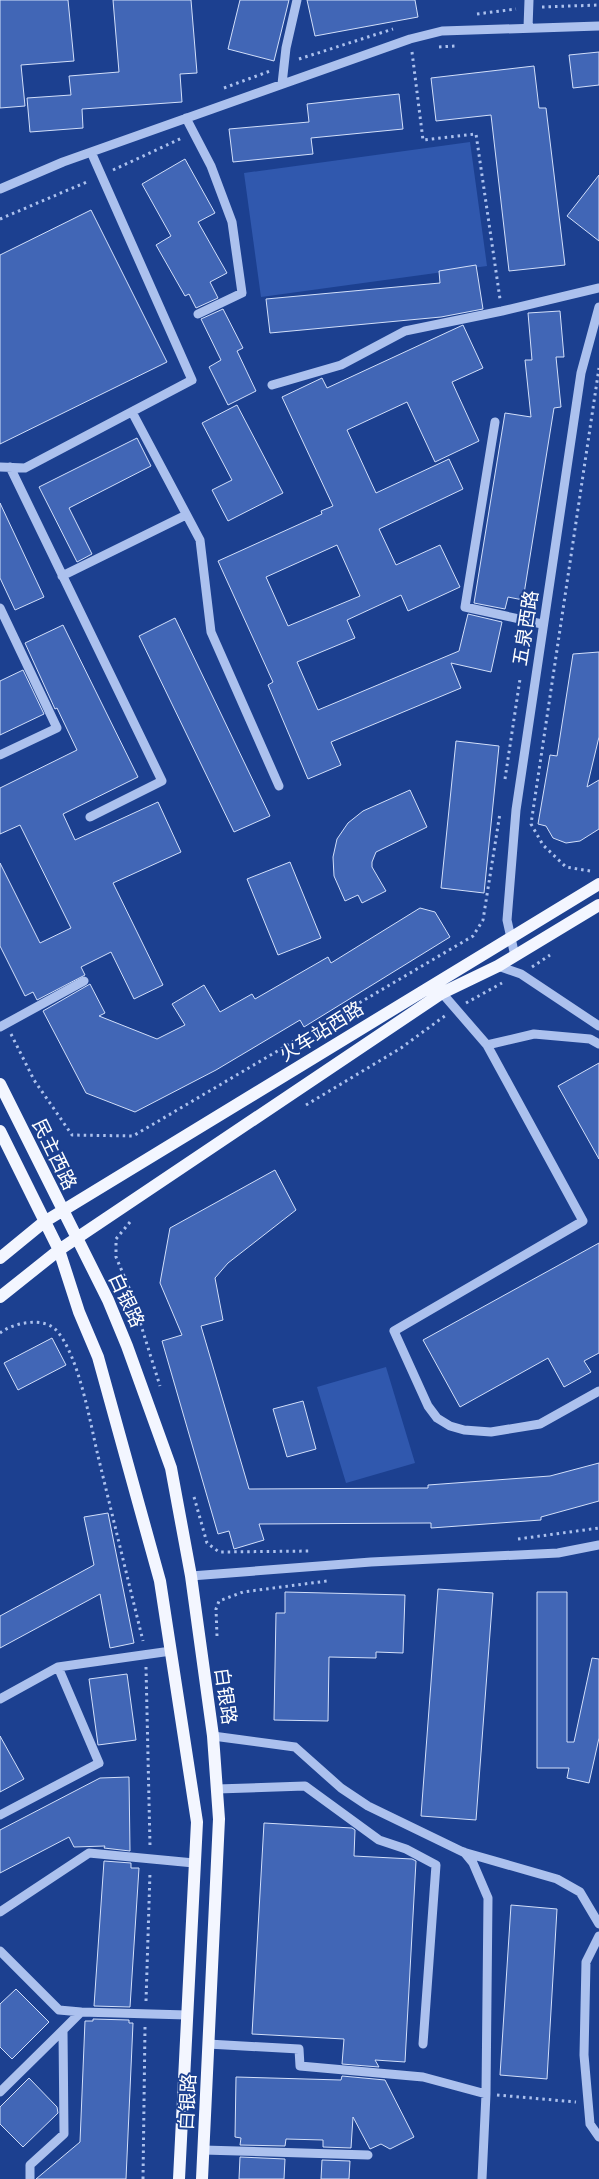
<svg xmlns="http://www.w3.org/2000/svg" width="599" height="2179" font-family="Mulish,'Noto Sans SC',sans-serif">
<rect width="100%" height="100%" fill="#1c4090"/>
<!-- pitch -->
<path fill="#3058ae" d="M470,142L487,266L261,297L244,173Z
M386,1367L415,1463L346,1483L317,1387Z"/>
<!-- building -->
<path fill="#4166b6" stroke="#d2dffa" fill-rule="evenodd" d="M0,0H68L74,61L21,65L25,106L0,108Z
M113,0H191L197,73L180,74L182,102L82,109L83,128L30,132L27,98L71,95L69,76L119,72Z
M240,0H289L274,61L228,49Z
M307,0H415L418,17L315,36Z
M599,52V85L573,88L569,55Z
M534,66L539,108H546L565,265L509,271L491,115L436,121L431,78Z
M399,94L403,129L311,138L313,154L233,162L229,129L309,122L307,104Z
M185,159L215,213L198,222L227,273L210,282L218,298L196,308L189,294L185,296L156,245L171,236L142,184Z
M599,175V241L567,216Z
M91,210L167,362L0,444V255Z
M476,265L483,309L441,317L270,333L266,299L440,283L439,271Z
M223,309L243,348L237,351L256,391L228,405L209,367L221,360L201,319Z
M560,311L564,357H556L561,407L554,408L523,600L508,597L505,609L474,603L505,413L531,417L525,360H532L528,313Z
M463,325L483,368L452,382L479,441L435,462L407,402L347,430L376,493L449,459L463,489L379,529L396,565L440,545L460,587L408,611L401,595L347,620L355,638L297,662L318,710L459,651L468,614L502,622L491,672L451,663L461,688L331,742L341,765L308,779L268,685L273,682L218,561L322,514L321,511L333,506L282,397L322,378L327,388ZM337,545L360,596L288,626L266,577Z
M237,405L283,493L228,521L212,490L232,480L202,423Z
M137,438L151,466L69,508L92,554L77,562L39,487Z
M0,503L44,597L15,610L0,578Z
M175,618L270,816L234,832L139,636Z
M63,625L138,777L63,814L75,840L158,802L181,852L113,883L163,985L134,999L111,952L81,967L85,975L37,1000L33,992L25,996L0,946V863L40,943L71,928L20,825L0,834V788L77,750L57,708L55,709L25,643Z
M599,652V737L587,787L599,780V829L580,841L566,843L553,838L546,826L538,824L550,755L557,756L573,654Z
M23,670L44,714L0,735V681Z
M456,741L499,746L484,893L441,888Z
M410,790L427,827L376,852L372,862V867L386,891L362,903L358,895L345,901L334,876L333,857L337,839L348,823L363,811Z
M290,862L321,938L278,955L247,879Z
M420,908L435,912L450,937L304,1027L300,1020L216,1070L135,1112L86,1093L43,1011L90,984L105,1013L99,1016L157,1039L185,1025L172,1004L204,985L220,1012L252,994L255,999L328,957L331,963Z
M599,1063V1159L558,1086Z
M275,1170L296,1210L228,1263L215,1278L223,1320L201,1326L249,1489L428,1488V1485L550,1476L599,1463V1501L541,1517V1520L431,1528V1523L259,1524L264,1540L234,1549L229,1531L218,1534L162,1341L182,1335L160,1283L170,1228Z
M599,1243V1353L584,1361L591,1372L564,1387L548,1358L460,1407L423,1340Z
M52,1338L66,1365L18,1390L4,1363Z
M303,1401L316,1449L287,1457L273,1409Z
M108,1513L134,1643L110,1648L100,1594L0,1648V1616L94,1565L84,1517Z
M438,1589L493,1593L476,1820L421,1816Z
M285,1592L405,1595L403,1653L376,1652V1658L329,1657L328,1721L274,1720L276,1613H285Z
M537,1592H567V1742H574L592,1658L599,1659V1738L589,1783L567,1778L569,1768H537Z
M127,1674L136,1740L98,1745L89,1679Z
M0,1736L24,1779L0,1792Z
M129,1777L130,1851L104,1848L105,1846L74,1847L69,1837L0,1873V1830L100,1778Z
M264,1823L352,1828L355,1830L354,1856L412,1859L416,1861L405,2062L375,2060L379,2067L342,2064L344,2039L252,2034Z
M104,1861L131,1863V1868H139L130,2007L94,2006Z
M511,1905L557,1909L547,2079L500,2075Z
M16,1989L49,2022L12,2059L0,2047V2004Z
M93,2019L129,2020V2023H133L126,2179H36L80,2142L85,2021H93Z
M342,2076L385,2080L414,2137L390,2149L381,2144L370,2149L353,2117L351,2148L323,2147V2140L286,2139L285,2146L240,2145L241,2138L235,2137L236,2077L341,2080Z
M29,2078L57,2107L58,2113L23,2147L0,2124V2107Z
M240,2157L285,2159L284,2179H239Z
M322,2160L350,2161L349,2179H321Z"/>
<g fill="none" stroke-linecap="round" stroke-linejoin="round">
<!-- path -->
<path stroke="#acc1ee" stroke-width="3" stroke-dasharray="2.5 4" stroke-linecap="butt" d="M542,7L599,5
M477,14L516,9
M439,47L455,46
M412,52L423,140L476,134L500,299
M299,59L393,29
M224,88L270,71
M113,170L182,138
M0,219L89,181
M505,779L520,679
M590,871L566,867L543,845L531,824L599,368
M532,967L550,955
M466,1003L502,983
M11,1034L34,1080L72,1135L133,1136L473,936L483,920L500,813
M306,1105L401,1048L446,1015
M130,1222L116,1239V1257L130,1290L160,1386
M0,1333C14,1322 44,1317 56,1330C79,1355 90,1422 98,1456C113,1518 128,1580 143,1641
M194,1497L207,1543L219,1552L312,1551
M518,1539L599,1528
M217,1636L216,1609L219,1601L243,1592L327,1581
M146,1667L150,1846
M146,2001L150,1872
M497,2095L576,2102
M143,2179L145,2027"/>
<!-- minor -->
<path stroke="#acc1ee" stroke-width="9" d="M528,28L529,0
M282,84L286,48L297,0
M186,118L211,166L232,222L242,293L198,314
M0,189L63,162L410,39L442,31L599,26
M272,385L341,365L405,331L502,311L599,288
M132,412L200,540L211,632L279,786
M495,422L465,607L542,624
M0,467L25,468L192,380L91,152
M10,467L162,781L90,817
M62,576L186,515
M0,608L57,728L0,755
M515,956L507,920L516,810L581,373L599,307
M498,966L521,974L599,1026
M442,993L487,1045L583,1221L394,1331L428,1406L437,1418L450,1426L464,1430L491,1432L540,1424L599,1391
M0,1027L84,981
M487,1045L534,1034L590,1039L599,1044
M191,1576L371,1562L558,1553L599,1545
M0,1699L58,1667L171,1651
M213,1736L295,1747L341,1788L368,1806L463,1852L557,1879L580,1892L599,1924
M217,1789L305,1786L379,1840L406,1849L436,1865L423,2044
M0,1815L99,1763L58,1667
M464,1852L473,1863L488,1898L486,2094L482,2179
M0,1912L89,1853L194,1863
M599,1936L586,1962L584,2055L590,2124L599,2137
M0,1951L59,2010L81,2012
M208,2044L299,2049L300,2066L423,2077L486,2094
M0,2092L63,2030
M203,2150L368,2155
M30,2179V2165L64,2134L63,2030L81,2012L187,2015"/>
<!-- major -->
<path stroke="#f3f6ff" stroke-width="12" d="M0,1084L108,1300L127,1346L171,1468L191,1576L213,1736L219,1819L202,2179
M0,1131L59,1250L79,1312L98,1357L160,1581L197,1822L179,2179
M0,1258L44,1222L599,884
M0,1297L59,1250L442,993L498,966L599,905"/>
</g>
<g text-anchor="middle" dominant-baseline="central" stroke-width="4" stroke-linejoin="round" paint-order="stroke">
<!-- street labels -->
<g font-size="19" fill="#fff" stroke="#1c4090">
<text transform="translate(525 628) rotate(-81)">五泉西路</text>
<text transform="translate(321 1031) rotate(-32)">火车站西路</text>
<text transform="translate(55 1154) rotate(64)">民主西路</text>
<text transform="translate(127 1300) rotate(65)">白银路</text>
<text transform="translate(226 1696) rotate(82)">白银路</text>
<text transform="translate(187 2102) rotate(-87)">白银路</text>
</g>
</g>
</svg>
